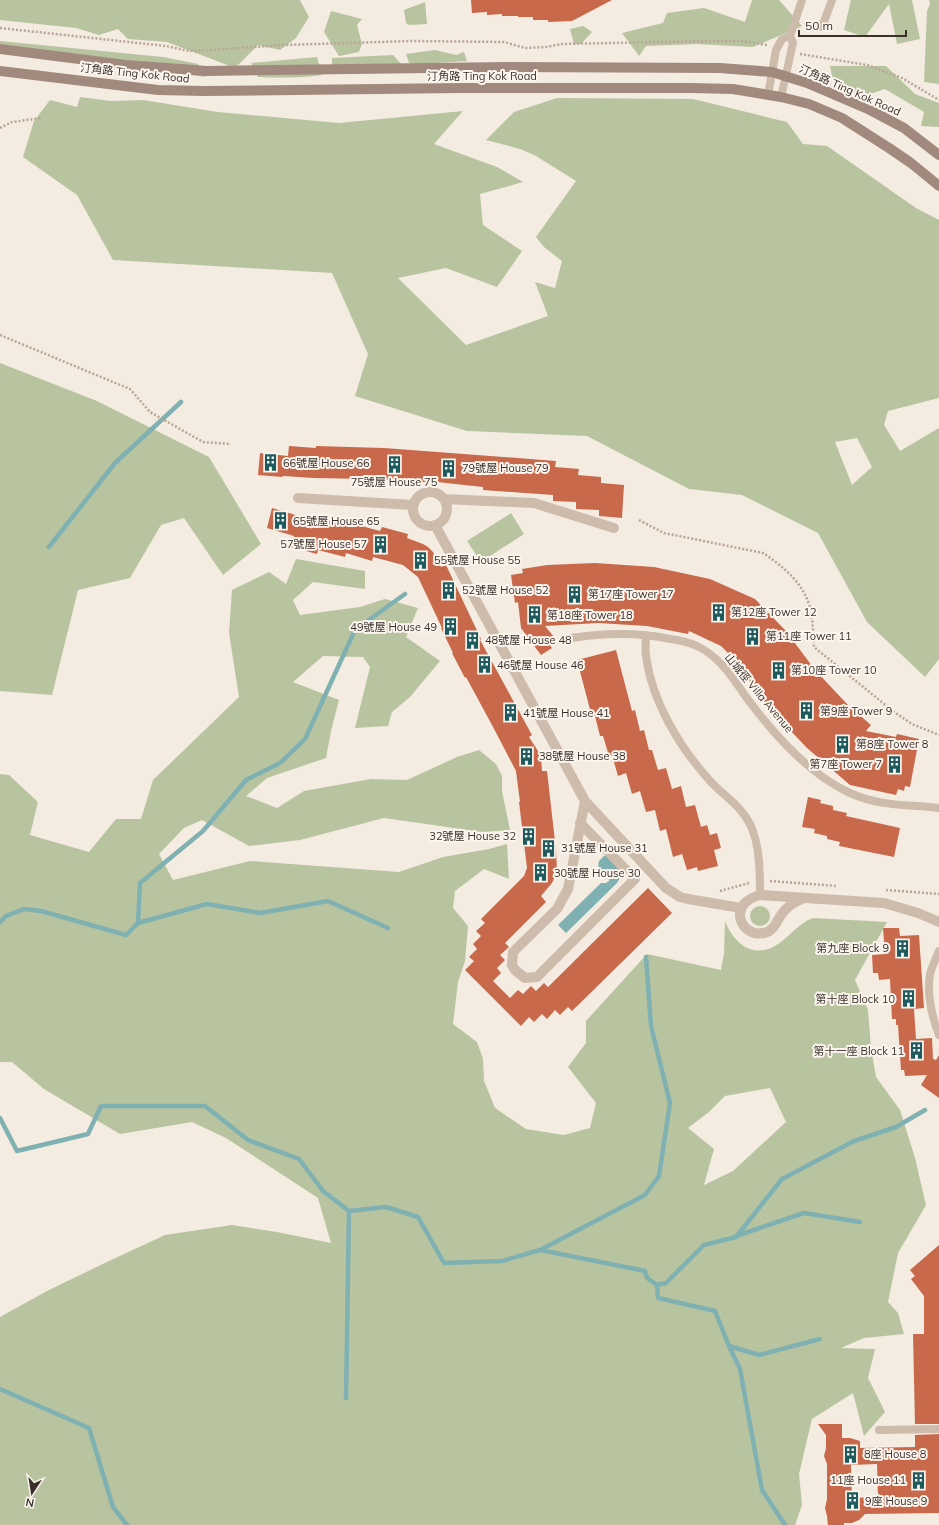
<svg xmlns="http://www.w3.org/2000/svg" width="939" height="1525" font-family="Mulish,'Noto Sans TC',sans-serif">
<rect width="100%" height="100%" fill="#f4ebe1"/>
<!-- green -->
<path fill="#b8c4a0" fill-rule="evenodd" d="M0,0H300L309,17L296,38L280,50L258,45L235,68L167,42L128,39L118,29L99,35L76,28L0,20Z
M752,0H779L802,26L753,47L696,44L646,46L639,56L622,33L663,23L667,13L704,8L745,22Z
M851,0H912L920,39L897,44L889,4L865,37L844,30Z
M929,0H939V84L924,82L927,11L930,4Z
M425,2L427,24L409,25L406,23L404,10Z
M331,11L362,19L357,25L362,44L359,52L339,56L324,32Z
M583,26L592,32L581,44H574L570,29Z
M0,41L163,57L198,64L206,77L175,73L161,66V73L140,72L114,63L0,50Z
M435,50L456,55L464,52L467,61L422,64L409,63L406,54Z
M393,55L403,66L349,67L343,74L332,64V58Z
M317,57L322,75C301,78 280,78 258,77L251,63Z
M830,66H886L915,94L939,103V127L921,126L924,112L885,89L861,97L834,84Z
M80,97L111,101L143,100L218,112L339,123L463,111L434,144L497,167L523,182L480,194L483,225L522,251L497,287L446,268L398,278L466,345L548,316L535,282L555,288L562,261L544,247L536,237L576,181L536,156L520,149L486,140L514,112L557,98L693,99L787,122L803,144L827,146L916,208L939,220V398L888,411L884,425L900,451L939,428V659L925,677L867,622L818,533L742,495L689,489L587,436L467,431L355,396L368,354L332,273L113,260L77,195L23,157L34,121L50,100L77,107ZM857,438L872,467L852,485L835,442Z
M0,363L97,401L209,457L261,544L223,575L184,518L161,525L130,578L78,590L52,695L0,691Z
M511,513L524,534L481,562L467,541Z
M296,559L365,571V589L313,582L293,600L300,615L360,607L385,599L418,608L406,637L440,661L410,697L392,712L388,726L355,728L370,667L363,657L323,656L293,682L339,700L331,731L326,758L267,778L246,796L277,808L304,791L371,779L407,780L457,757L479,750L496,764L502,776V791L510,830L482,832L384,818L300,840L249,846L202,820L184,828L159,854L173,880L250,861L399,872L443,857L489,849L507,844L509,879L484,869L455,891L453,908L468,926L465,961L458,982L453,1024L477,1042L483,1059L484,1081L495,1108L526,1129L564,1135L590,1128L596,1103L568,1067L586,1043V1021L647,954L721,970L724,953L725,921C733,942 752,959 775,946C789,938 797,924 813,918L887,922L855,980L868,1010L871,1048L876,1077L900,1110L915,1158L926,1205L898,1253L888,1302L898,1313L904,1334L864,1338L841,1348L875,1349L868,1378L885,1412L864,1436L853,1393L812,1419L799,1474L802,1505L795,1525H0V1317L47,1291L109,1261L165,1235L232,1225L277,1232L331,1243L318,1198L226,1138L192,1122L120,1134L44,1089L12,1062H0V774L9,775L38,802L30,835L89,852L116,819H141L153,780L239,697L229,633L232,590L269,572L286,584ZM770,1088L786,1122L733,1171L704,1185L714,1149L688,1128L709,1112L725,1096Z
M750 916a10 10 0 1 1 20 0a10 10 0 1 1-20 0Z"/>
<!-- water -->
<path fill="#7fb0b2" d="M604,856H608L621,872L620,878L617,883L566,933L558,925L601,883H606L609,881V876C603,872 596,871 599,861Z"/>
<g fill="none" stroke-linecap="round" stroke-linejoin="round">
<!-- stream -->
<path stroke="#7fb0b2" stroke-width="4.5" d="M49,547L115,463L181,402
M0,922L6,916L24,909L41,911L126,935L138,923L207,904L260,913L328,901L388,928
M138,923L140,883L203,831L246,780L280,763L305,739L355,630L405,594
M0,1118L17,1151L88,1134L101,1106H205L248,1140L299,1159L323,1191L349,1211L386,1207L418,1217L444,1263L502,1261L540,1250L645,1271L647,1278L657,1285L666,1283L704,1245L736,1237L782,1179L854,1141L896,1127L925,1110
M736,1236L804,1213L860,1222
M540,1250L645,1195L659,1176L670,1103L651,1026L646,957
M657,1285L658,1298L715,1311L729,1346L759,1355L820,1339
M729,1346L740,1369L762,1490L785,1525
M0,1389L89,1428L113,1507L127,1525
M346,1398L349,1211"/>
</g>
<!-- building -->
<path fill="#c8694b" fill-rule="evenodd" d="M471,0H612L572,21L548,22V20H533V17H518V16H502V14L487,15V12L472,13Z
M289,446L316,448V446L384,448L556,461L555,467L579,469L578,475L601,477V483L624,485L622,518L599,516V510L576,509V502L553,501V495L483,490V487L437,482H423V483L369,478V479L314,478L283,476L282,477L258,475L260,453L288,456Z
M272,508L326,524L327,520L353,527L354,524L380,531L382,527L408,534L407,538L423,544L428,547L433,552L441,567L446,565L481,639L480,640L532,735L529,737L538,751L541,757L542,771H547L556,850L557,872L552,883L541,896L546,902L505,943L509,947L500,955L505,960L497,968L501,973L493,981L510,998L518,990L523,994L531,986L536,991L544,983L548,987L648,888L672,913L572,1011L568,1007L560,1015L555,1010L547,1019L542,1014L534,1022L529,1017L521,1026L465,970L474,961L469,957L477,949L473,944L481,936L476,931L485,923L481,919L524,876L527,868L519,802H520L516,771L492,725L466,677L465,678L452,653H453L441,628H442L418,577L403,565L373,557L372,561L346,553L345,557L318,550L317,554L291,547L294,536L267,528Z
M595,563L654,567L710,579L755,599L786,631L815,670L848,705L871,725L866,731L896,737L897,734L919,739L910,787L905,786L904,791L898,789L896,795L850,785L807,748L769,708L741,670L743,668L721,646L689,631L688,634L647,626L598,623L545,626L555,638L548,643L552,648L541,655L521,628L518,602L515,603L511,575L523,573L522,569L547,565Z
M616,650L632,711L635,710L640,731L644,730L649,750H652L658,770L666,768L672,789L681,786L686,807L695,805L701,827L707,825L710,835L717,833L721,848L714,850L718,866L698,871L697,867L687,870L682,854L673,857L666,829L660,831L655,810L646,812L640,791L632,794L626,773L618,776L612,755L609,756L603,736H600L595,716L592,717L577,660Z
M808,797L821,800L820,803L833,806V810L847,813L846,816L900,828L894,857L839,846L840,842L827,839V836L814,833L815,829L802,827Z
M883,928H899L900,936L919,935L924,1008L914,1009L916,1039L932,1038L933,1059L936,1060L939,1055V1098L921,1085L927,1075L905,1076L904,1070H901L898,1025H896V1019H892L890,979L879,980L878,973H873L872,955L885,954Z
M939,1245V1424H915L913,1334H924V1296L911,1279L915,1276L910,1270Z
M818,1424H842V1438H850L860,1441V1448L915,1447V1435L939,1434V1513L865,1514L859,1520L852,1523H844V1525H828L827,1516L825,1508L827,1499V1464L824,1456L826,1448V1435ZM877,1464L878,1497L852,1498L851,1465Z"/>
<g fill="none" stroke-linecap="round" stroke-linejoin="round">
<!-- path -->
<path stroke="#b9a596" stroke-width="2.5" stroke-dasharray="2 2" stroke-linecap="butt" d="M0,28L166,46L189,51L212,50L283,45L411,41L504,42L525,48L546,47L562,44L714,41H744L767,45
M800,54L867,65L902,78L939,100
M0,128L12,122L42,118
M0,335L130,389L150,412L203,442L231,444
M639,520L664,533L763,553C784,567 806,585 811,612C813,623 813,635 814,647L894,712L912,724L939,735
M770,881L837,886
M886,890L939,894
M720,891L749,883"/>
<!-- lane -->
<path stroke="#cdbbac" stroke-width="8" d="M822,27L832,0
M768,95L776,50L782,39L790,36L802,0
M781,97L793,43L790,36
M646,635C646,642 645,649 646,656C652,702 680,748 711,782C724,796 741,806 750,824C760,845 760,872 760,895
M571,638C604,633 637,632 670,639C679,640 688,642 697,646C720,657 732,677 746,697C772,732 810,775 850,793C881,807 907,804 939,808
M939,951C936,959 932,966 930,974C927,994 932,1017 939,1035
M879,1430L939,1429"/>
<!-- street -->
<path stroke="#cdbbac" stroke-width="10" d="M413 509a17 17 0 1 1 34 0a17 17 0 1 1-34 0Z
M298,498L413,505
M444,499L534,503L614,528
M435,525L585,801L666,888L680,897L688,899L741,908
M580,823L635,879L537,977L525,978L515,970L512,965L513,952L557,909L568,889L585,801
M804,898C797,901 789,905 784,911C777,919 775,931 764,933C741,938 726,904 760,895L884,903L918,913L939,922"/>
<!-- secondary -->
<path stroke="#a18a7d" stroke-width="10" d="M0,49L126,65L207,71L507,67L720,68L772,72L807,83L870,110L904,128L939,155
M0,71L158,90L204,91L460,88H691L733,89L781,97L809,104L828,112L842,118L889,148L911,163L939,186"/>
</g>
<!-- icons -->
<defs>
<symbol id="building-bare" viewBox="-9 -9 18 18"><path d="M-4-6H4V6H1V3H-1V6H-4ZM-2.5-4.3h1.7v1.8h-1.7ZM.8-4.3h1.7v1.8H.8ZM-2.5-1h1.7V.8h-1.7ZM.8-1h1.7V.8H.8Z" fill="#1f5a5e" stroke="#fbf5ee" stroke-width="2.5" paint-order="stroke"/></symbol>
</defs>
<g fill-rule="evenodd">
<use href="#building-bare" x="258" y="450" width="25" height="25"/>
<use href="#building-bare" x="382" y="452" width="25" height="25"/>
<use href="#building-bare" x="436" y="456" width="25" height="25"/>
<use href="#building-bare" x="268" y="508" width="25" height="25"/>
<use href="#building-bare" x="368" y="532" width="25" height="25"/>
<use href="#building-bare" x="408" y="548" width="25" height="25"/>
<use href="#building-bare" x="436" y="578" width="25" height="25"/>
<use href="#building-bare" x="562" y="582" width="25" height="25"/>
<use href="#building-bare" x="706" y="600" width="25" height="25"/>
<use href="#building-bare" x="522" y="602" width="25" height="25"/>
<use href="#building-bare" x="438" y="614" width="25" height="25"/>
<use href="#building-bare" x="740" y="624" width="25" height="25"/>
<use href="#building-bare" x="460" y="628" width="25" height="25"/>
<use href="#building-bare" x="472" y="652" width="25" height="25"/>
<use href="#building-bare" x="766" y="658" width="25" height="25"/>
<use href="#building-bare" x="794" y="698" width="25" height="25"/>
<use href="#building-bare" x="498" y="700" width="25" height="25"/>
<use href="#building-bare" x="830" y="732" width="25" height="25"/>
<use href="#building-bare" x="514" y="744" width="25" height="25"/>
<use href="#building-bare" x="882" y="752" width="25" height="25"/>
<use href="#building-bare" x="516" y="824" width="25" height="25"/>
<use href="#building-bare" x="536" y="836" width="25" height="25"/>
<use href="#building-bare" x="528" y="860" width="25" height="25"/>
<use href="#building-bare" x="890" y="936" width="25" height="25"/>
<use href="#building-bare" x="896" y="986" width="25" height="25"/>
<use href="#building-bare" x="904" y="1038" width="25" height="25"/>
<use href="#building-bare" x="838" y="1442" width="25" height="25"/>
<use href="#building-bare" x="906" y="1468" width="25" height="25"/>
<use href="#building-bare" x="840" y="1488" width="25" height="25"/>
</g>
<g text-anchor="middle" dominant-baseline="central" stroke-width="4" stroke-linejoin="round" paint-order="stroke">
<!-- street labels -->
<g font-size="11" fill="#3b302b" stroke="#fbf5ee">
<text transform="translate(135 73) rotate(6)">汀角路 Ting Kok Road</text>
<text x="482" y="76">汀角路 Ting Kok Road</text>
<text transform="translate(850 90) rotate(24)">汀角路 Ting Kok Road</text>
<text transform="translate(759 693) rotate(50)">山城徑 Villa Avenue</text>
</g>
<!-- poi labels -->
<g font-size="11" fill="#3b302b" stroke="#fbf5ee" text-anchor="start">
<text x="283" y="463">66號屋 House 66</text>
<text x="462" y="468">79號屋 House 79</text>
<text x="394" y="482" text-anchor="middle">75號屋 House 75</text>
<text x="293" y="521">65號屋 House 65</text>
<text x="367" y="544" text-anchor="end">57號屋 House 57</text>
<text x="434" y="560">55號屋 House 55</text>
<text x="462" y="590">52號屋 House 52</text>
<text x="588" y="594">第17座 Tower 17</text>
<text x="731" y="612">第12座 Tower 12</text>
<text x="547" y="615">第18座 Tower 18</text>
<text x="437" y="627" text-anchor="end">49號屋 House 49</text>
<text x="766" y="636">第11座 Tower 11</text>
<text x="485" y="640">48號屋 House 48</text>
<text x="497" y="665">46號屋 House 46</text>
<text x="791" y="670">第10座 Tower 10</text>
<text x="820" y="711">第9座 Tower 9</text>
<text x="523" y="713">41號屋 House 41</text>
<text x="856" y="744">第8座 Tower 8</text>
<text x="539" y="756">38號屋 House 38</text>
<text x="882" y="764" text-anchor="end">第7座 Tower 7</text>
<text x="516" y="836" text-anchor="end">32號屋 House 32</text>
<text x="561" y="848">31號屋 House 31</text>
<text x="554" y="873">30號屋 House 30</text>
<text x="889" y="948" text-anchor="end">第九座 Block 9</text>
<text x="895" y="999" text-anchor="end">第十座 Block 10</text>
<text x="904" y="1051" text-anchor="end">第十一座 Block 11</text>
<text x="864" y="1454">8座 House 8</text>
<text x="906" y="1480" text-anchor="end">11座 House 11</text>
<text x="865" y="1501">9座 House 9</text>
</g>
</g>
<!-- north arrow -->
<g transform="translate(32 1493) rotate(192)" stroke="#fbf5ee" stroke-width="3" paint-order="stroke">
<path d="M0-3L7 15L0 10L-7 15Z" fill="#3b302b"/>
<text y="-6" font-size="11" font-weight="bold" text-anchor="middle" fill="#3b302b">N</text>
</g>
<!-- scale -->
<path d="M799 30v6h107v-6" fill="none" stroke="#3b302b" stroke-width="2"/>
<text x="805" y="30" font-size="12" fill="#3b302b" stroke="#fbf5ee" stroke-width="3" paint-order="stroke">50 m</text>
</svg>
